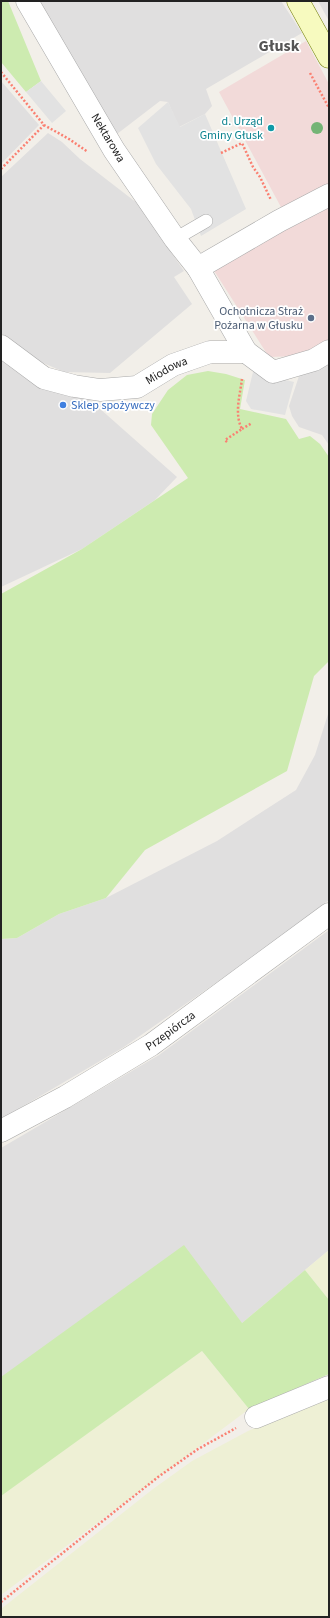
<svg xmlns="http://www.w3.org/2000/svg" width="330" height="1618" font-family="'Source Sans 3',sans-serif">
<rect width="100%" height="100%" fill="#f2efe9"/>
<!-- residential -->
<path fill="#e0dfdf" d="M38,1H281L302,33L206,89L212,106L205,114L179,127L168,102L160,101L117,134Z
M318,1H329V21Z
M1,81L39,125L1,164Z
M48,133L62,142L80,159L137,203L184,271L174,277L192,304L110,373L64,372L41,362L1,333V177Z
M1,353L81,392L177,477L155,500L82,549L1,587Z
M329,355V445L322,435L299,427L292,416L289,406L301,370Z
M329,711V900L250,959L124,1047L1,1119V939L17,938L59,914L106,898L217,841L296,790L315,755Z
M329,930V1250L242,1323L1,1378V1148L159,1055Z"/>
<!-- commercial -->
<path fill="#f2dad9" d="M306,41L329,84V185L282,209L219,92Z
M329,203V340L299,356L269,357L211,266Z"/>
<!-- farmland -->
<path fill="#eef0d5" d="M329,1250V1300L305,1270Z
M202,1351L249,1409L1,1595V1495Z
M329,1398V1617H1V1609L153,1489L192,1461L248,1431Z"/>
<!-- grass -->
<path fill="#cdebb0" d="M1,1H8L41,81L26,92L1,62Z
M208,371L226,374L245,380L240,409L286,419L299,439L310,436L320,444L329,457V661L314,676L287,771L145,850L106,898L59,914L17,938L1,939V594L82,549L188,478L151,425L152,414L168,390L187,375Z
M184,1245L242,1323L305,1270L329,1300V1374L249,1409L202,1351L1,1496V1377Z"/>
<!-- parking -->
<path fill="#e2e2e2" d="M41,81L66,111L52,123L26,92Z
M168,102L180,127L205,114L246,209L201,236L191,209L156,164L138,128Z
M253,372L294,382L285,415L251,409L246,401Z"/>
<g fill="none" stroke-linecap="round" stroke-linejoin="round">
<defs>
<path id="lane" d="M175,239L206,221"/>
<g id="street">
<path d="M198,268L279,221L329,195"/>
<path id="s1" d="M1,346L44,378L74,386L100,390L137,387L173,365L210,352H246L198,268L175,239L114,150L27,1"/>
<path d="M246,352L273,372L314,360L329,351"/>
<path id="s2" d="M1,1131L65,1097L151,1045L329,914"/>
<path d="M256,1417L329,1387"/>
</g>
<path id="secondary" d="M298,1L329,57"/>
</defs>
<!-- lane casing -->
<use href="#lane" stroke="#a9a9a9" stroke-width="14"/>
<!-- street casing -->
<use href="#street" stroke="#a9a9a9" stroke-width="23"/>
<!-- secondary casing -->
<use href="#secondary" stroke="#707d05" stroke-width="23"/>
<!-- path -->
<path stroke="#fa8072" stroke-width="2.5" stroke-dasharray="2 2" stroke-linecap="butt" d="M1,72L44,125L69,139L88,152
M310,73L329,108
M221,153L242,143L253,167L260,177L271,200
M1,169L44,125
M242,429L252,423
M227,442L225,440L242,429C234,414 240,395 242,379
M1,1602L158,1477L198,1449L236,1428"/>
<!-- lane -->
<use href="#lane" stroke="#fff" stroke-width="13"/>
<!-- street -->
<use href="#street" stroke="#fff" stroke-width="22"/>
<!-- secondary -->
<use href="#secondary" stroke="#f7fabf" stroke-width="22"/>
</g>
<!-- trees -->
<circle fill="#74b475" cx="317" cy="128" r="6"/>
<!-- markers -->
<circle fill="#0f9aa8" stroke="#fff" stroke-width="1.5" cx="271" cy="128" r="4"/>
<circle fill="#5c6f8a" stroke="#fff" stroke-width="1.5" cx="311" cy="318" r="4"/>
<circle fill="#3f7fe0" stroke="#fff" stroke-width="1.5" cx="63" cy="405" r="4"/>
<g text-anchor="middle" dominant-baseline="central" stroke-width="3.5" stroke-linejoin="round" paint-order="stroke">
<!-- culture labels -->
<g font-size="12" fill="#0d838f" stroke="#fff" text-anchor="end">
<text x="263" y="121">d. Urząd<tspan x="263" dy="14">Gminy Głusk</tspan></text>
</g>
<!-- street labels -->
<g font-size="12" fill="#222" stroke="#fff">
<text transform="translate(108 138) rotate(59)">Nektarowa</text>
<text stroke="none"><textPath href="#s1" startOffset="182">Miodowa</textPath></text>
<text stroke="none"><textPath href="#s2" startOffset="197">Przepiórcza</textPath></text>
</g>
<!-- service labels -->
<g font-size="12" fill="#4e5e75" stroke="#fff" text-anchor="end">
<text x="303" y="311">Ochotnicza Straż<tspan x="303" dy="14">Pożarna w Głusku</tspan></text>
</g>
<!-- shop labels -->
<g font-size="12" fill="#366cbe" stroke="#fff" text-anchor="start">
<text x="71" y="405">Sklep spożywczy</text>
</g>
<!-- district labels -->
<g font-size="16" font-weight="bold" fill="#555" stroke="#fff">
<text x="279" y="46">Głusk</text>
</g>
</g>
<!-- border -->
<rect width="330" height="1618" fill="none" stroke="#222222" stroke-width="4"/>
</svg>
